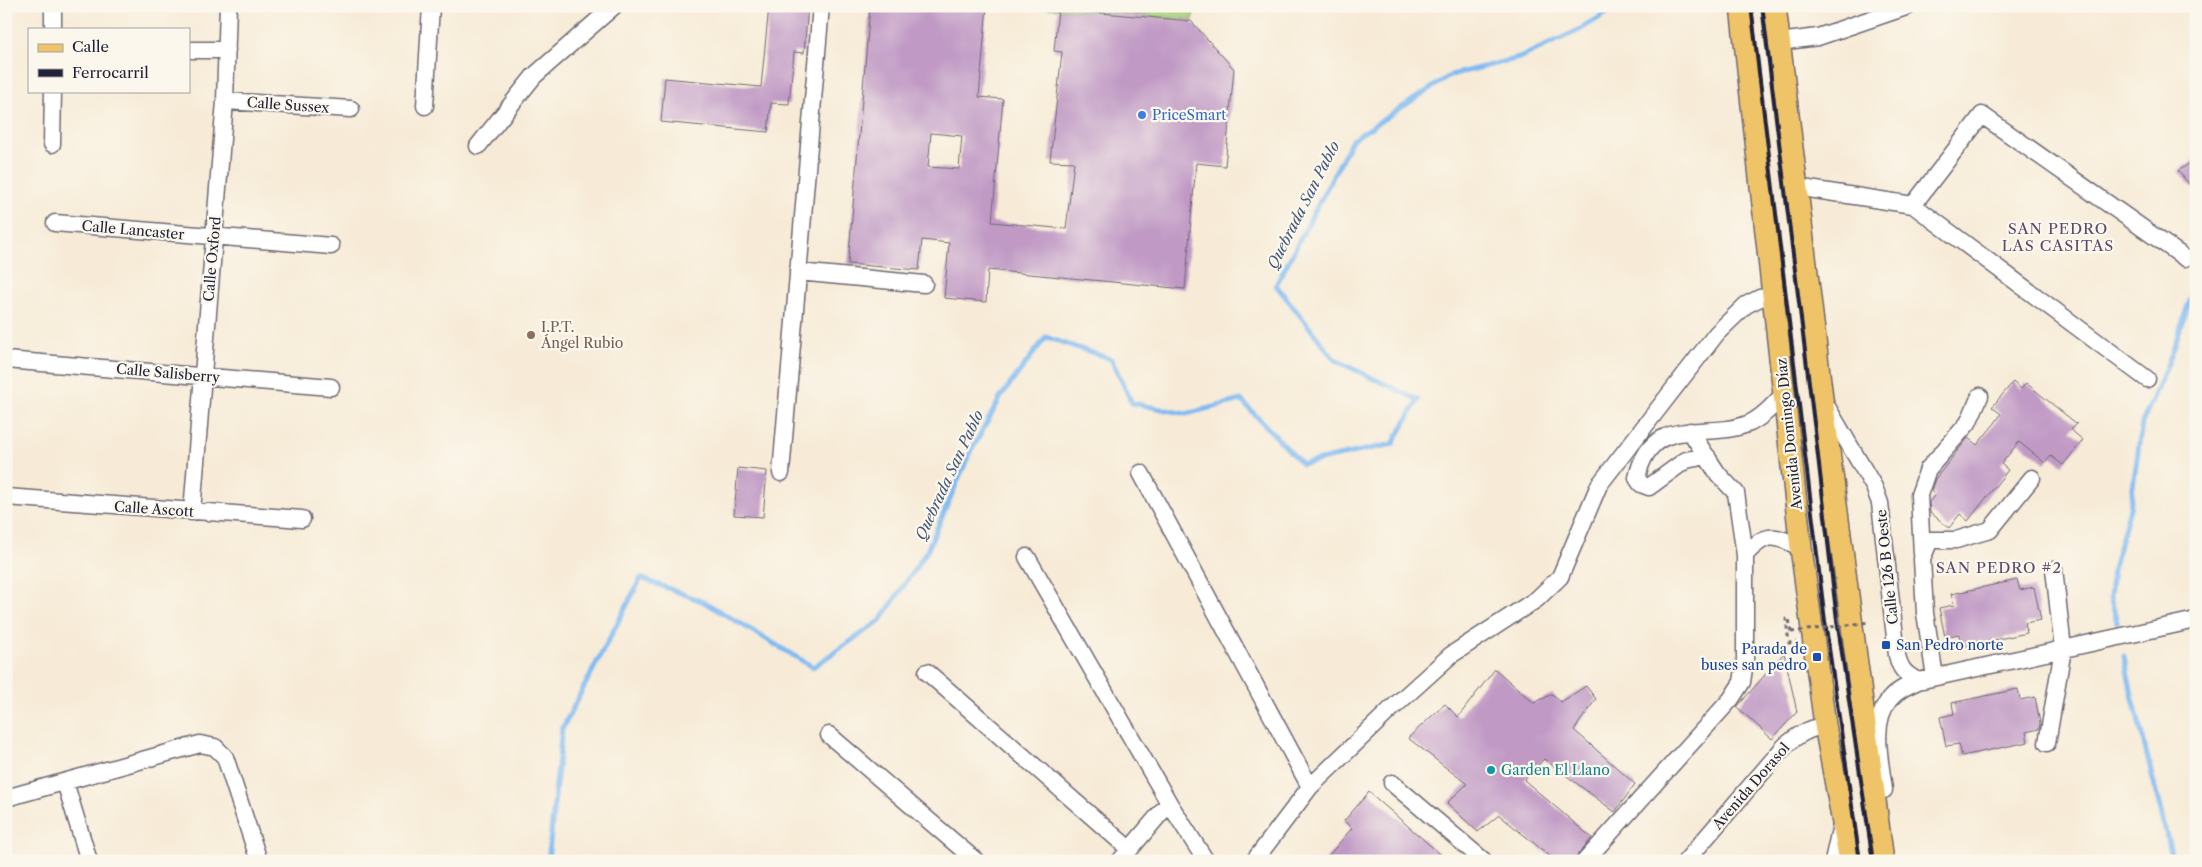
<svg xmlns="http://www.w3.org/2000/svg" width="2202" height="867" font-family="'Libre Caslon Text',serif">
<rect width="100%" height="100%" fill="#fbf7ec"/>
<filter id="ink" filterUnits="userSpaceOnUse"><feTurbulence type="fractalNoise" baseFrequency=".02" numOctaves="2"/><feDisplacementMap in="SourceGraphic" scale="10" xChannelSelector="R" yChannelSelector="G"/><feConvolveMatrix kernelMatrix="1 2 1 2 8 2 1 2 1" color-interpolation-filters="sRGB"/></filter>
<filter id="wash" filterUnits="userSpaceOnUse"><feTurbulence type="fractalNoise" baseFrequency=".0096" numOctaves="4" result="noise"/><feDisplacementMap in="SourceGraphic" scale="20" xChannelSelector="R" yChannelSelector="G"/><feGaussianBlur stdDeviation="1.12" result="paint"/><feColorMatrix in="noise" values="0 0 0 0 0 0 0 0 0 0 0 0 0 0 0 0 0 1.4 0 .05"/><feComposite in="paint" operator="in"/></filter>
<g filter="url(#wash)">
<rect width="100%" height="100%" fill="#f7ebd7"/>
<!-- green -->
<path fill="#a5cc77" stroke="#647759" d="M1047,6H1194L1193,20L1046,8Z"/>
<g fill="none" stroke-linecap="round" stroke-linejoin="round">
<!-- stream -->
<path stroke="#80bbf2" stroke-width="5" d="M2117,622L2110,597L2113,569L2130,508L2142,423L2171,356L2196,281
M2124,656L2131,690L2173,861
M548,861L562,729L641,578L704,602L813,667L880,621L927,551L969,455L1002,395L1046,337L1111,359L1132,403L1186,414L1241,400L1302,464L1393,444L1418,400L1335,360L1276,285L1352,140L1451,75L1519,58L1579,30L1618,6"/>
</g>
<g id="blocks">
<!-- building -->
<path fill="#c09ac5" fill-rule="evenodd" d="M769,6H808L804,53L794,52L789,104L771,103L768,132L661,122L665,78L761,87Z
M870,6H987L979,97L1003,99L992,222L1066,229L1074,162L1050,161L1062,52L1054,51L1058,9L1191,21L1234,69L1225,166L1196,163L1185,289L988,270L986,302L944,298L949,243L922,240L919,270L848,264ZM931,133L962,136L959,169L928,167Z
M2196,159V192L2178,171Z
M2013,382L2021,389L2026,383L2077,424L2071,430L2083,440L2063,465L2051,456L2045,463L2019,442L2001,464L2008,470L1968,521L1960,514L1949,528L1930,512L1929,502L1935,495L1931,491L1935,479L1968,438L1977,445L1995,423L2001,414L1992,407Z
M738,468L767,471L763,517L734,515Z
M2017,580L2020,590L2034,587L2041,620L2025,623L2027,633L1961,647L1959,634L1945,637L1939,608L1954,605L1951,594Z
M1784,653L1797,712L1772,739L1737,707Z
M1495,669L1534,703L1552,694L1561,702L1586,686L1596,699L1574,730L1635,784L1615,812L1544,759L1524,780L1592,838L1572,861H1556L1499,815L1478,832L1447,803L1467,784L1408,738L1445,704L1458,717Z
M2018,689L2020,700L2035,697L2040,723L2039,729L2026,732L2028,742L1962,756L1959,744L1946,746L1940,717L1954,714L1952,703Z
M1369,792L1448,861H1324L1352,828L1344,821Z"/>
</g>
</g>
<g filter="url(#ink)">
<use href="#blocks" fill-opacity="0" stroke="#6d6872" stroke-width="1"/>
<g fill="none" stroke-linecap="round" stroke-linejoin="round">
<defs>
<path id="minor" d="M53,6V29
M1779,42L1818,37L1909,6
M189,50H227
M225,101L351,109
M425,106L431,6
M52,144L53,91
M478,146L534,76L614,6
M1796,187L1913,205L2147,379
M1913,205L1982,115L2185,258
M55,223L331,246
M798,272L924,284
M6,360L331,387
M1826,405L1874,487L1880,503L1897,655C1900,669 1905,674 1918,681
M1707,456L1686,460L1649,487L1641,484L1637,478C1651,411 1706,442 1750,423C1764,416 1774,405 1784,393
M781,473L821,6
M1141,473L1310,787
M6,497L302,519
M192,512L225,101L228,6
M1922,554L1919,495L1928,469L1968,423L1980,396
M1745,555C1766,532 1774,534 1801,548
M1027,557L1169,803L1206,861
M927,672L1129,849
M1935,677L1925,613L1922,559L1930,540H1956L1990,530L2032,478
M829,735L976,861
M2047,743L2063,649L2054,569
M65,782L89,861
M1392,783L1484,861
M1884,790C1881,763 1870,724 1889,700C1896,691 1907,686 1918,681L2196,620
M6,798L200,744L215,747L225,757L259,861
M1120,861L1169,803
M1254,861L1310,787L1389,711L1451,655L1537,599L1560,577L1599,485L1717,333L1746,305L1760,298L1774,296
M1585,861L1731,699L1742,682L1745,662V555L1736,493L1718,474L1690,431
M1686,861L1784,747C1797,735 1808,729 1825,725
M1833,861L1841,825"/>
<path id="major" d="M1741,6L1801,548L1825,725L1850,861
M1775,6L1822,398L1883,861"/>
</defs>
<!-- minor casing -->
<use href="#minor" stroke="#6d6872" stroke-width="19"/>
<!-- major casing -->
<use href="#major" stroke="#6d6872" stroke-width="24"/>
<!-- path -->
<path stroke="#6d6872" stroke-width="3" stroke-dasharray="4 4" stroke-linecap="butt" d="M1791,632L1789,618L1786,619L1789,643L1796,642"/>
<!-- minor -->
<use href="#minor" stroke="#fff" stroke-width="16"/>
<!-- major -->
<use href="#major" stroke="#efc469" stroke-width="21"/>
<!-- rail -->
<path stroke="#22223b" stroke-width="4" d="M1751,6L1825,621L1860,861
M1762,6L1816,439L1837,620L1873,861"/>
<!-- path-bridge -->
<path stroke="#6d6872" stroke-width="3" stroke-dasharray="4 4" stroke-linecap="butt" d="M1791,632L1870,622"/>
</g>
</g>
<!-- markers -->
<circle fill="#3f7fe0" stroke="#fbf7ec" stroke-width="2" cx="1142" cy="115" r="5"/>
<circle fill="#8d6e63" stroke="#fbf7ec" stroke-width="2" cx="531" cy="335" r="5"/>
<g fill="#1a4fb4" stroke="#fbf7ec" stroke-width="2">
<rect x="1881" y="640" width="10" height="10" rx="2.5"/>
<rect x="1812" y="652" width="10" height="10" rx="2.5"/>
</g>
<circle fill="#0f9aa8" stroke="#fbf7ec" stroke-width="2" cx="1491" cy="770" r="5"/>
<g text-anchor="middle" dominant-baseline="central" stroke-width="4.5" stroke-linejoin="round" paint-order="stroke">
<!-- street labels -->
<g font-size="14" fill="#22223b" stroke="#fbf7ec">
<text transform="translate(288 105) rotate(4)">Calle Sussex</text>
<text transform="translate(133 230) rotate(5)">Calle Lancaster</text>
<text transform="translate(212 259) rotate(-85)">Calle Oxford</text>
<text transform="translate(168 373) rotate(5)">Calle Salisberry</text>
<text transform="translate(1789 434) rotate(-96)">Avenida Domingo Díaz</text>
<text transform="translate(154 509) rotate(4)">Calle Ascott</text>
<text transform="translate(1887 567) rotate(-96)">Calle 126 B Oeste</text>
<text transform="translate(1751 786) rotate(-49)">Avenida Dorasol</text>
</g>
<!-- shop labels -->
<g font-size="14" fill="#366cbe" stroke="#fbf7ec" text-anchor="start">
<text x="1152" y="115">PriceSmart</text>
</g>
<!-- education labels -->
<g font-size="14" fill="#785e54" stroke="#fbf7ec" text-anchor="start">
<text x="541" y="327">I.P.T.<tspan x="541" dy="16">Ángel Rubio</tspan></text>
</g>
<!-- transit labels -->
<g font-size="14" fill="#164399" stroke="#fbf7ec" text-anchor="start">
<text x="1896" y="645">San Pedro norte</text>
<text x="1807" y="649" text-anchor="end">Parada de<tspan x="1807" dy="16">buses san pedro</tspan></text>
</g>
<!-- culture labels -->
<g font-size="14" fill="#0d838f" stroke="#fbf7ec" text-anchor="start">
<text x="1501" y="770">Garden El Llano</text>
</g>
<!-- water labels -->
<g font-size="15" font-style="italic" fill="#43587b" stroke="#fbf7ec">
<text transform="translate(1303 205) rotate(-63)">Quebrada San Pablo</text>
<text transform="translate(949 475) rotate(-65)">Quebrada San Pablo</text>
</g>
<!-- neighbourhood labels -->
<g font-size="15" letter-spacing="1" fill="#594c6b" stroke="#fbf7ec">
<text x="2058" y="228">SAN PEDRO<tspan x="2058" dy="17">LAS CASITAS</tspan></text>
<text x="1999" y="567">SAN PEDRO #2</text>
</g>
</g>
<!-- margin -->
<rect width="2202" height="867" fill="none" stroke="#fbf7ec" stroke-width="25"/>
<!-- legend -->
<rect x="28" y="28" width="162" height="65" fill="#fbf7ec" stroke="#a4a2a5"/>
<rect x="38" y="44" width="25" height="8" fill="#efc469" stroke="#a4a2a5"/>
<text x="72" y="52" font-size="15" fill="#22223b">Calle</text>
<rect x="38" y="69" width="25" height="8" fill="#22223b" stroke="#a4a2a5"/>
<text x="72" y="78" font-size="15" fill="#22223b">Ferrocarril</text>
</svg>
